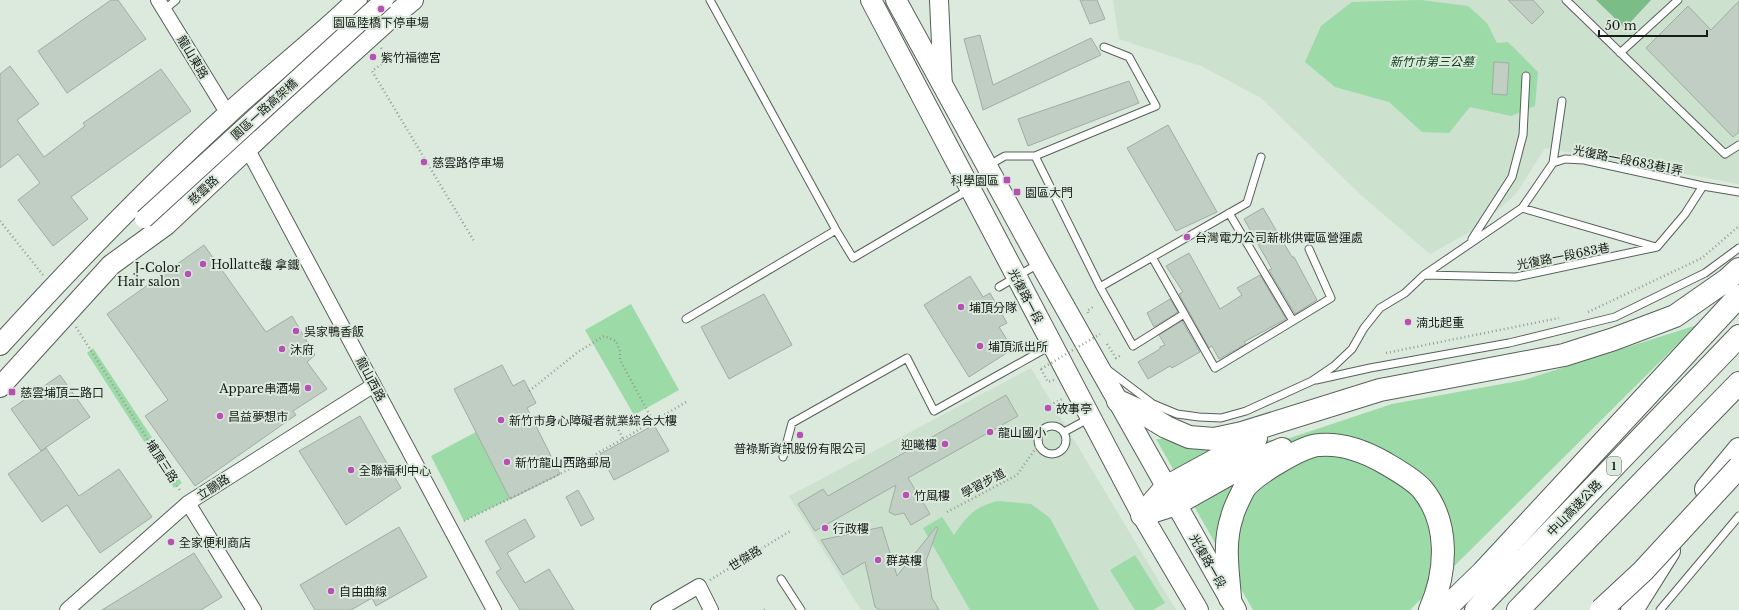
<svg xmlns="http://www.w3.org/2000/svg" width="1739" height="610" font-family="'Libre Baskerville','Noto Sans TC',serif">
<rect width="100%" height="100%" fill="#dce9dd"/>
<!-- built -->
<path fill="#cde1cf" d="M1113,0H1739V184L1545,148L1516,194L1477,228L1430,254L1361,195L1261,98L1201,66L1119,39Z
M1031,368L1176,610H861L789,496Z"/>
<!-- green -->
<path fill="#9cdaa7" d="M1421,0L1468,6L1487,23L1497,43L1508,42L1538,72L1535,106L1511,116L1470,107L1449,133L1422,132L1389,102L1335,87L1305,62L1321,26L1352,2Z
M631,304L679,390L634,415L585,330Z
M1697,325L1410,610H1253L1156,439L1284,440L1392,404L1524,380Z
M93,348L182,483L174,488L87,353Z
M476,432L510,499L464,521L431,456Z
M998,501L1031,504L1050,518L1099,610H970L923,528L942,517L954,535C968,515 974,507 998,501Z
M1135,555L1165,603L1153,610H1135L1110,570Z"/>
<!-- water -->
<path fill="#7abd86" d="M1596,0H1651L1625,28Z"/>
<!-- building -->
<path fill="#c1cec3" stroke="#a0ada2" d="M111,0H118L146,39L67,93L38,51Z
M1080,0H1097L1105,19L1090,24Z
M1508,0H1533L1544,12L1532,24Z
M1739,1V132L1733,137L1646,48L1688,6L1711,30Z
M980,35L993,85L1091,38L1101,55L983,110L964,39Z
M1494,62L1509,63L1507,95L1492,94Z
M10,66L39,104L17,120L44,157L85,126L83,123L161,69L191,111L71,197L88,219L53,246L18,200L40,183L18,154L0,168V74Z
M1129,81L1139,103L1028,146L1018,119Z
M1168,125L1217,212L1176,231L1127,148Z
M1263,208L1292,257H1294L1317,300L1295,314L1269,270L1272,269L1244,219Z
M204,245L266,332L292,316L315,355L307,362L327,389L293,411L296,415L195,486L145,416L168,400L107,314Z
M1189,253L1220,309L1242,295L1237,288L1260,275L1286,319L1244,342L1246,344L1219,359L1212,346L1209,348L1179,294L1183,292L1166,266Z
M970,276L983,297L990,293L1007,323L999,327L1013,349L969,377L924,305Z
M764,294L792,345L729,379L701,327Z
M1170,299L1178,312L1154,327L1147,313Z
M1182,321L1200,352L1172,368L1170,366L1148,379L1138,362L1160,349V347L1165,345L1159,335Z
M502,365L513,386L524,380L536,403L527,408L560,474L510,499L454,389Z
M60,375L90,417L41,451L11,409Z
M1006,395L1018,416L908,478L930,514L911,525L904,513L895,515L889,512L896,485L815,531L798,504L823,489L828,496Z
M360,416L401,488L346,525L299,451Z
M654,425L669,451L614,480L600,454Z
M46,448L79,496L119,469L152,517L100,553L67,505L42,522L8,474Z
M578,490L594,519L581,526L566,497Z
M525,519L535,537L507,553L525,583L549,569L574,610H520L496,572L501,569L485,541Z
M399,527L427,577L376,606L372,598L351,610H315L300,585Z
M882,527L897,576L936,527L938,528L926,561L932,598L939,610H880L875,607L865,562L843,575L821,540Z
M194,553L222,597L201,610H102Z"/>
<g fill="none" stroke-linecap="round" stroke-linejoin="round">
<defs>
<path id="service" d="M710,0L836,230
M1566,0L1725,154L1739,145
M164,10L176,0
M1620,53L1678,0
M1035,156L1156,106L1129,57L1104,47
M1553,163L1562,101
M989,165L1005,156H1035L1100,287L1133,346L1184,314
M1522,208L1656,247
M1229,213L1293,321
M1472,239L1512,177L1523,135L1526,76
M1152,257L1215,368L1331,298L1309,249
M1424,275L1522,208L1553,163L1565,159L1584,160L1703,186
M999,287L1038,264
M1100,287L1247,203L1261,157
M686,319L836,230L853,258L970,189
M1108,370L1153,404L1177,414L1199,417L1221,418L1246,411L1312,381L1334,366L1352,349L1364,328L1380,308L1405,293L1424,275L1516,277L1657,247L1685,214L1703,186L1739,192
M1316,380L1370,368L1509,343L1615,317L1705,273L1739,248
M1038 440a14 14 0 1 1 28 0a14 14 0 1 1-28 0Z
M1064,432L1090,418
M783,457L792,423L907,358L934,411L1052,345
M781,579L801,610
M1660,610L1739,516"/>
<path id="minor" d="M158,0L228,114
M247,148L494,610
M188,503L254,610
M67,610L188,503L374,385
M658,610L699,586L711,610"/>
<path id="tertiary" d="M939,0L943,87"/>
<path id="secondary" d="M871,0L1142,515L1198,610
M896,0L1040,263L1236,610
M0,345C73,265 148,187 228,114C270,75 316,40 357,0
M0,387L111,265L166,225L281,117L386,22L413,0"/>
<path id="motorway" d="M1118,401L1138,410L1166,427L1189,437L1214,439L1242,433L1380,390L1564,355L1614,339L1675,316L1728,279L1739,269
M1706,489L1739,449
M1142,515L1166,487L1256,438
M1142,515L1176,504L1249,463L1282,449
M1230,598C1228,571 1223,543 1232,517C1234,508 1240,497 1244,489C1254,475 1302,446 1319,445C1342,443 1366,452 1385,463C1397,470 1413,479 1422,489C1450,523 1447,572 1430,610
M1444,610L1483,572L1739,296
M1476,610L1739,336
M1518,610L1739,383
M1632,610L1669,551"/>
</defs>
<!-- service casing -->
<use href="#service" stroke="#566157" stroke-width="9"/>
<!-- minor casing -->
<use href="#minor" stroke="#566157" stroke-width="16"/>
<!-- tertiary casing -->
<use href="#tertiary" stroke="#566157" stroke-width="20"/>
<!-- secondary casing -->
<use href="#secondary" stroke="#566157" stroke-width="22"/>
<!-- motorway casing -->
<use href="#motorway" stroke="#566157" stroke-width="24"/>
<!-- path -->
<path stroke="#939d94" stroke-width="2.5" stroke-dasharray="1 3" stroke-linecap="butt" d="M381,48L390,58L372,71L474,241
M0,221L43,275
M1588,312L1702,258L1739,226
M1088,313L1087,311L1093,307
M76,327L181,492
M1107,344L1116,358L1121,355
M1386,353L1559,318
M1041,369L1048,382L1054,380
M529,391L578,352L604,336L616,341L620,351V360L653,421
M1050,405L1062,399
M1012,437L1038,436
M623,439L688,401
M947,512L1017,475L1038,445
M464,521L560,474L623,439L611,415
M710,580L792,530
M764,610L767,608"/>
<!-- service -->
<use href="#service" stroke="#fff" stroke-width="7"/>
<!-- minor -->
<use href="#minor" stroke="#fff" stroke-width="14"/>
<!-- tertiary -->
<use href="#tertiary" stroke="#fff" stroke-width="18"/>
<!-- secondary -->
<use href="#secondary" stroke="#fff" stroke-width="20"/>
<!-- motorway -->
<use href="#motorway" stroke="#fff" stroke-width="22"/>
<defs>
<path id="tertiary-bridge" d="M144,219L384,0"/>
<path id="motorway-bridge" d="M1601,610L1643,571L1739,467"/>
</defs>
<!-- tertiary-bridge casing -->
<use href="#tertiary-bridge" stroke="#566157" stroke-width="20" stroke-linecap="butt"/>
<!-- motorway-bridge casing -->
<use href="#motorway-bridge" stroke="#566157" stroke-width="24" stroke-linecap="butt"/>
<!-- path-bridge -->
<path stroke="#939d94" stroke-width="2.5" stroke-dasharray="1 3" stroke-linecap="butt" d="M1041,369L1100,334"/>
<!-- tertiary-bridge -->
<use href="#tertiary-bridge" stroke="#fff" stroke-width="18"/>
<!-- motorway-bridge -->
<use href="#motorway-bridge" stroke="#fff" stroke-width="22"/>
</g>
<!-- markers -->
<g fill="#b850b3" stroke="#dce9dd" stroke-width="1.5">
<circle cx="381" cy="9" r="4"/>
<circle cx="373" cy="57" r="4"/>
<circle cx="424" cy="162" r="4"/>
<rect x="1003" y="176" width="8" height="8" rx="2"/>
<rect x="1013" y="188" width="8" height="8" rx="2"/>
<circle cx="1187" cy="237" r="4"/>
<circle cx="203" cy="264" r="4"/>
<circle cx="188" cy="274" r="4"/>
<circle cx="961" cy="307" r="4"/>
<circle cx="1408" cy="322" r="4"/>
<circle cx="296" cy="331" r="4"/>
<circle cx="980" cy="346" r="4"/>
<circle cx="282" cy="349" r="4"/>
<circle cx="308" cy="388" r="4"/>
<rect x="8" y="388" width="8" height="8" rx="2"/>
<circle cx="1048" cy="408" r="4"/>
<circle cx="220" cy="416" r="4"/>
<circle cx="501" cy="420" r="4"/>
<circle cx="990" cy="432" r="4"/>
<circle cx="800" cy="435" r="4"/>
<circle cx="945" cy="444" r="4"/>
<circle cx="507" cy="462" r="4"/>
<circle cx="351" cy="470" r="4"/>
<circle cx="906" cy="495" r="4"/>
<circle cx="825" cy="528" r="4"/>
<circle cx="171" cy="542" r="4"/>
<circle cx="878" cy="560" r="4"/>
<circle cx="331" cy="591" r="4"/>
</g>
<g text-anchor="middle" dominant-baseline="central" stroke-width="4" stroke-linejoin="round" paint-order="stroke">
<!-- shield labels -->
<rect fill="#dce9dd" stroke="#525a53" stroke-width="1" x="1607" y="457" width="14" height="18" rx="3"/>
<g font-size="11" font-weight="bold" fill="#171c18">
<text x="1614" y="466">1</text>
</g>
<!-- poi labels -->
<g font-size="12" fill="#171c18" stroke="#dce9dd" text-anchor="start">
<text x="381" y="22" text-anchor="middle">園區陸橋下停車場</text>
<text x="381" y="57">紫竹福德宮</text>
<text x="432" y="162">慈雲路停車場</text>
<text x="999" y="180" text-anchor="end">科學園區</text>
<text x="1025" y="192">園區大門</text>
<text x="1195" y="237">台灣電力公司新桃供電區營運處</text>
<text x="211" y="264">Hollatte馥 拿鐵</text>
<text x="180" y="267" text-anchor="end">J-Color<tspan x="180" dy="14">Hair salon</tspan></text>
<text x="969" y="307">埔頂分隊</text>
<text x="1416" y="322">湳北起重</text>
<text x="304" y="331">吳家鴨香飯</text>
<text x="988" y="346">埔頂派出所</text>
<text x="290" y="349">沐府</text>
<text x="300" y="388" text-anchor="end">Appare串酒場</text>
<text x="20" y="392">慈雲埔頂二路口</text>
<text x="1056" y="408">故事亭</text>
<text x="228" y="416">昌益夢想市</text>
<text x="509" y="420">新竹市身心障礙者就業綜合大樓</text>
<text x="998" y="432">龍山國小</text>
<text x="937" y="444" text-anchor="end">迎曦樓</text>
<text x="800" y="448" text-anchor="middle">普祿斯資訊股份有限公司</text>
<text x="515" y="462">新竹龍山西路郵局</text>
<text x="359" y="470">全聯福利中心</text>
<text x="914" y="495">竹風樓</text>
<text x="833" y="528">行政樓</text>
<text x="179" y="542">全家便利商店</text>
<text x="886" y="560">群英樓</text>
<text x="339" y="591">自由曲線</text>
</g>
<!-- street labels -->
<g font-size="12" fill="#171c18" stroke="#dce9dd">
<text transform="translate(193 57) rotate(59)">龍山東路</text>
<text transform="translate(264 109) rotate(-42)">園區一路高架橋</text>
<text transform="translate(1628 160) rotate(11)">光復路一段683巷1弄</text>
<text transform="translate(203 190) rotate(-43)">慈雲路</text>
<text transform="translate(1563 256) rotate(-11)">光復路一段683巷</text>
<text transform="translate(1026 296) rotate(62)">光復路一段</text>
<text transform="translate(371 379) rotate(62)">龍山西路</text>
<text transform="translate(162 461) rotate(57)">埔頂三路</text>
<text transform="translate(983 483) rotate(-28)">學習步道</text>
<text transform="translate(213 487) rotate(-33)">立鵬路</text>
<text transform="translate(1574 508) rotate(-46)">中山高速公路</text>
<text transform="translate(745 558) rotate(-32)">世傑路</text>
<text transform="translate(1208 561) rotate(60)">光復路一段</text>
</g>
<!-- park labels -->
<g font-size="12" font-style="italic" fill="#0e411d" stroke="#dce9dd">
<text x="1432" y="61">新竹市第三公墓</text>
</g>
</g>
<!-- scale -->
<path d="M1599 30v6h108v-6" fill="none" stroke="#171c18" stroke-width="2"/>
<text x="1605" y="30" font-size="12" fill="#171c18" stroke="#dce9dd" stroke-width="3" paint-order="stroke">50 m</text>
</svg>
